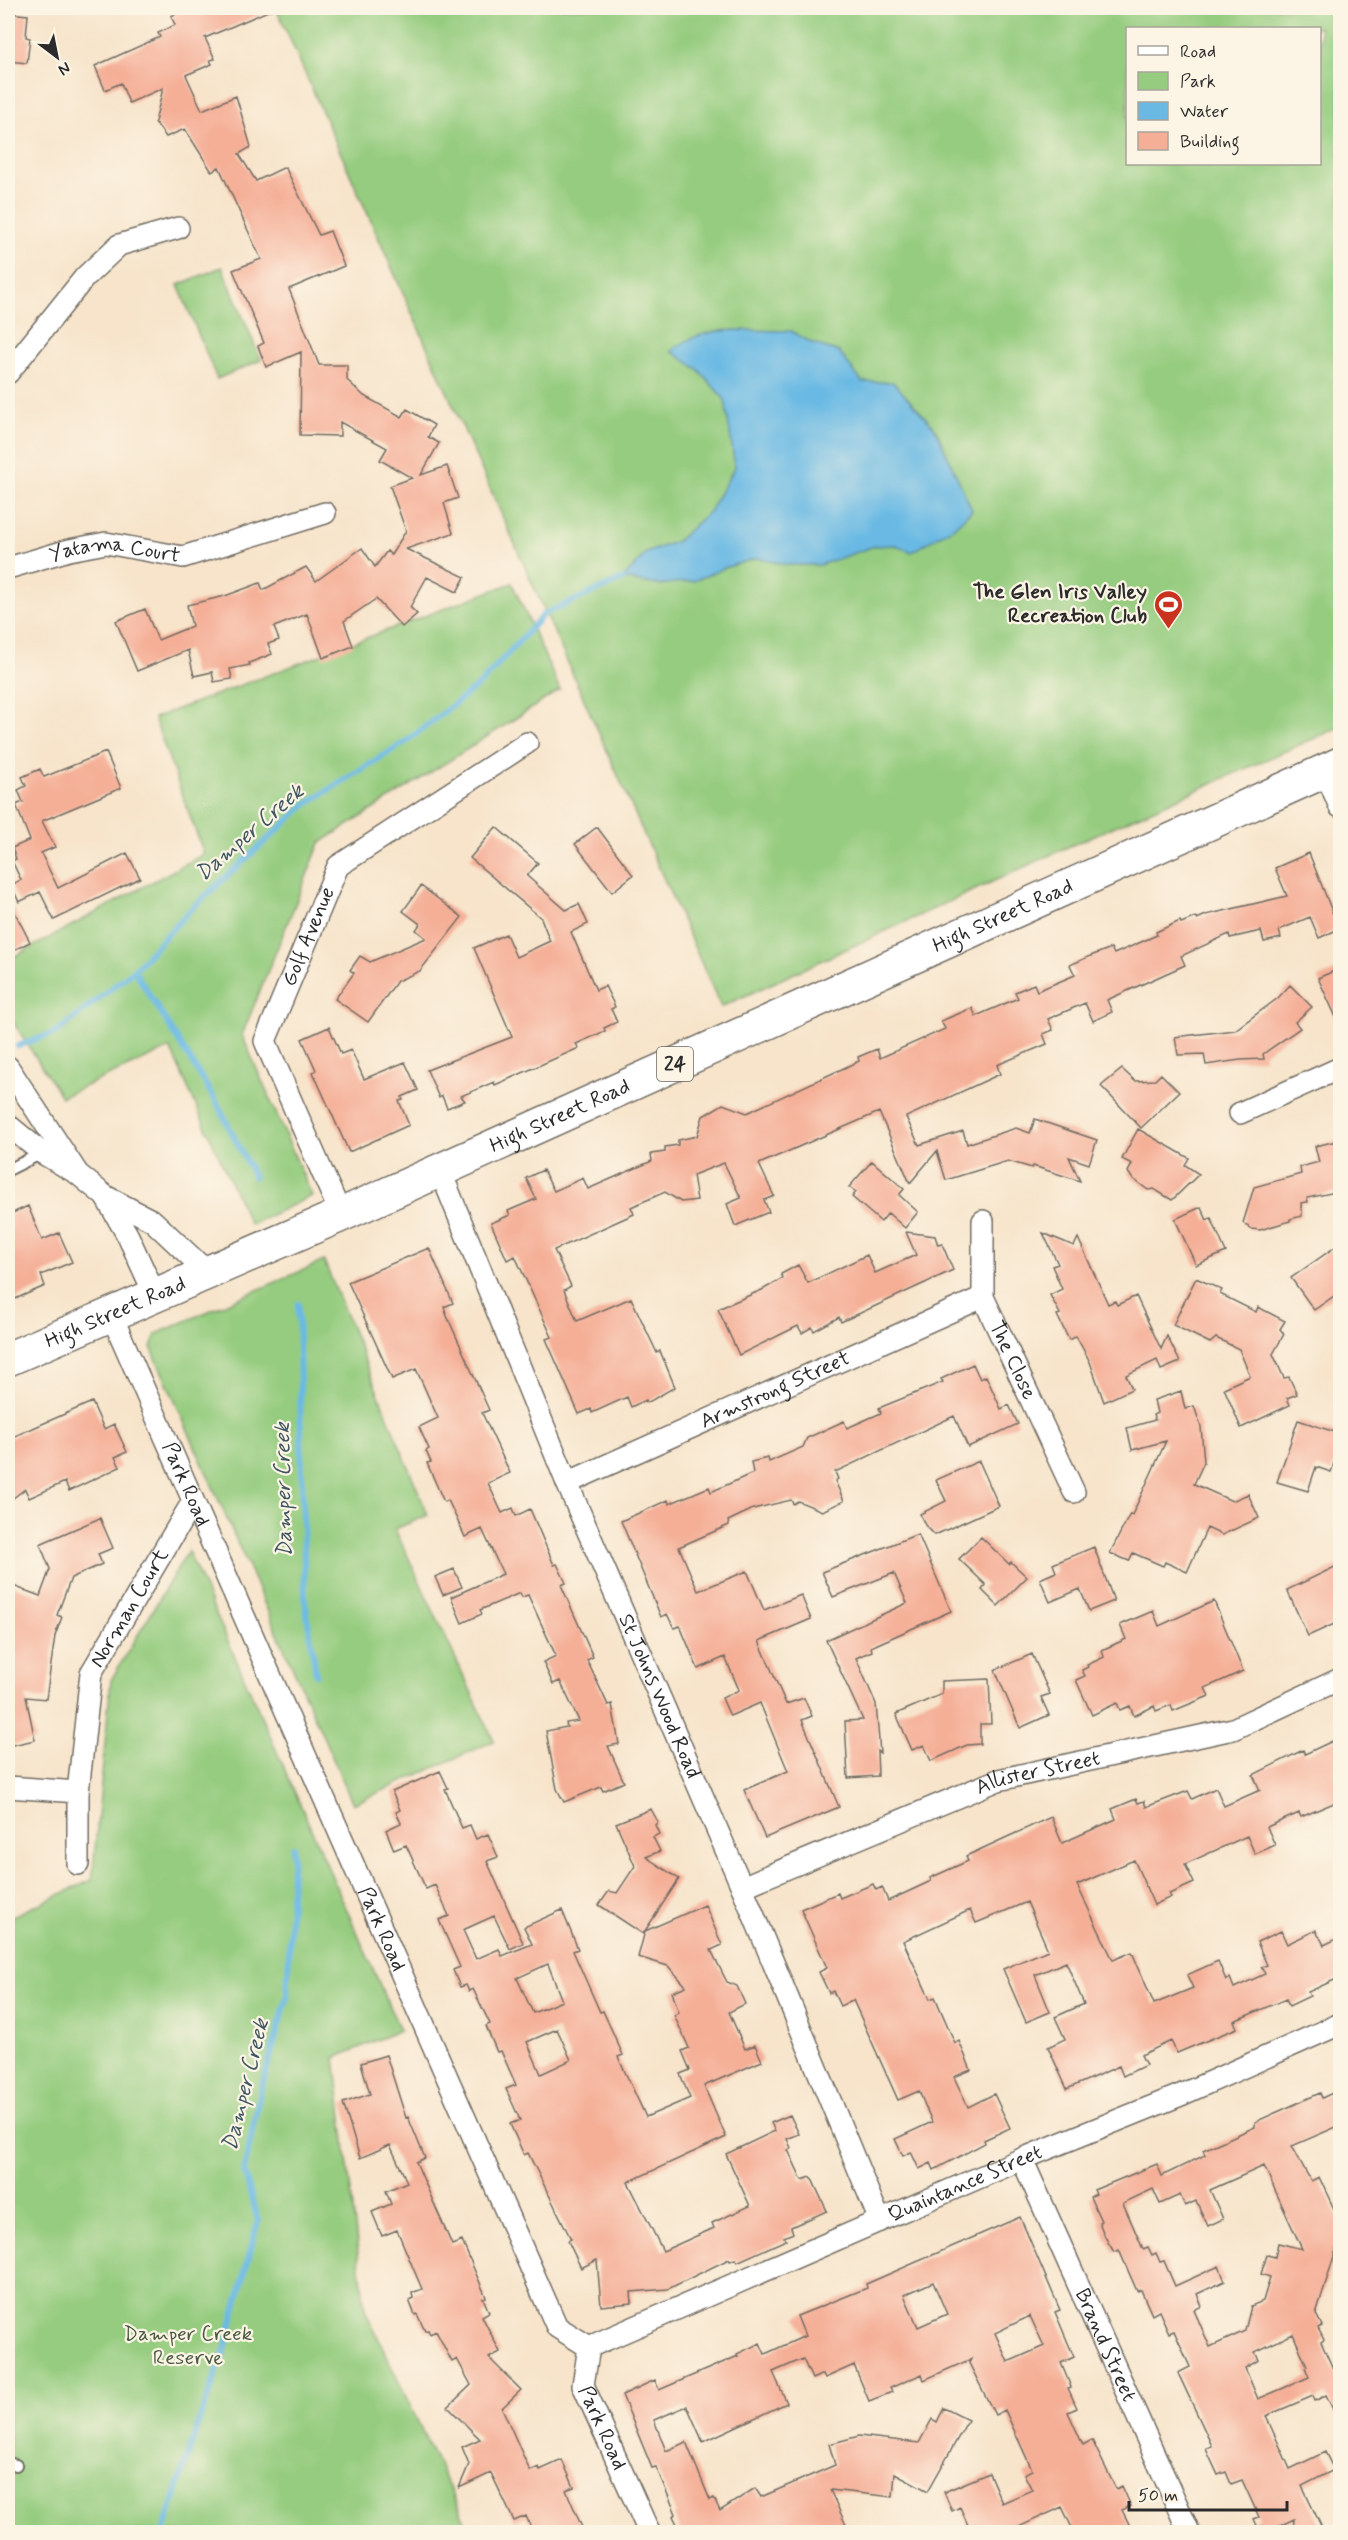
<svg xmlns="http://www.w3.org/2000/svg" width="1348" height="2540" font-family="Mynerve,sans-serif">
<rect width="100%" height="100%" fill="#fcf5e5"/>
<filter id="ink" filterUnits="userSpaceOnUse"><feTurbulence type="fractalNoise" baseFrequency=".0167" numOctaves="2"/><feDisplacementMap in="SourceGraphic" scale="12" xChannelSelector="R" yChannelSelector="G"/><feConvolveMatrix kernelMatrix="1 2 1 2 8 2 1 2 1" color-interpolation-filters="sRGB"/></filter>
<filter id="wash" filterUnits="userSpaceOnUse"><feTurbulence type="fractalNoise" baseFrequency=".008" numOctaves="4" result="noise"/><feDisplacementMap in="SourceGraphic" scale="24" xChannelSelector="R" yChannelSelector="G"/><feGaussianBlur stdDeviation="1.35" result="paint"/><feColorMatrix in="noise" values="0 0 0 0 0 0 0 0 0 0 0 0 0 0 0 0 0 1.4 0 .05"/><feComposite in="paint" operator="in"/></filter>
<g filter="url(#wash)">
<rect width="100%" height="100%" fill="#f7e4cb"/>
<!-- green -->
<path fill="#95cc7f" stroke="#607c55" stroke-width="1.5" fill-rule="evenodd" d="M276,8H1340V727L1072,845L721,1007ZM1128,28H1320V164H1128Z
M222,267L261,360L217,379L178,285Z
M512,583L560,690L320,843L242,1035L312,1196L250,1225L170,1048L61,1097L8,1014V960L204,854L154,718Z
M324,1261L428,1515L395,1529L494,1741L353,1804L151,1347L156,1334Z
M188,1551L400,2030L335,2058L365,2310L470,2532H8V1918L92,1880L111,1680Z"/>
<!-- water -->
<path fill="#69b9e4" stroke="#4a7288" stroke-width="1.5" d="M735,330L791,331L812,343L839,352L862,382H893L935,428L972,510L954,527L912,552L896,545L875,546L820,565H788L757,558L724,568L694,581L658,585L623,579L646,553L677,541L709,512L735,467L725,400L699,370L671,351C692,335 709,331 735,330Z"/>
<g fill="none" stroke-linecap="round" stroke-linejoin="round">
<!-- stream -->
<path stroke="#69b9e4" stroke-width="6" d="M18,1046L57,1032L134,970
M254,1177L216,1101L134,970L190,910L306,804L407,741L481,683L544,614L623,579
M298,1304L305,1601L316,1674
M164,2532L198,2424L225,2350L258,2221L244,2171L260,2093L287,1998L293,1847"/>
</g>
<g id="blocks">
<!-- building -->
<path fill="#f5af97" fill-rule="evenodd" d="M191,8H275L205,38L215,59L210,60L212,64L186,75L202,110L236,96L251,147L239,154L256,181L285,167L319,235L330,231L344,266L289,289L319,365H347V380L364,396L402,417L407,409L434,425L428,437L439,443L421,475L447,466L458,498L444,503L453,533L406,549L465,577L457,592L427,577L410,607L417,614L402,627L376,599L344,621L353,646L323,658L307,614L274,627L279,640L268,644L272,654L249,663L250,665L230,669L232,679L214,682L212,672L194,676L188,650L137,671L116,621L145,609L158,640L192,626L187,605L225,596L260,583L263,590L306,567L316,581L362,548L375,567L387,551L391,555L406,531L390,486L412,478L380,460L387,448L340,422V436L300,435L301,352L266,367L258,346L264,343L233,270L261,259L219,167L212,172L185,129L166,137L155,122L163,88L129,103L121,83L105,90L95,66L160,37L158,33L175,25L171,16Z
M8,13L28,15L26,37L30,38L27,63L8,61Z
M106,752L121,788L42,821L55,847L41,853L58,888L127,853L140,878L54,920L40,892L19,902L11,885L21,880L12,861L16,859L12,848L30,840L16,805L23,802L18,790L26,786L22,777L40,769L44,777Z
M496,827L538,863L527,876L566,910L579,904L588,924L571,932L596,990L605,986L615,1007L611,1009L617,1022L604,1028L605,1031L576,1044L579,1048L495,1085L494,1082L461,1096L465,1101L447,1108L442,1096L439,1098L427,1070L512,1037L474,948L506,934L516,957L550,941L541,918L470,858Z
M597,827L633,875L612,892L575,844Z
M1309,853L1339,929L1319,938L1310,917L1279,930L1281,938L1264,942L1261,931L1230,938L1229,934L1181,956L1185,965L1107,1000L1112,1012L1093,1021L1085,1003L1048,1019L1053,1030L1043,1034L1047,1044L997,1065L1000,1074L906,1117L919,1145L963,1131L967,1144L1016,1128L1030,1133L1035,1119L1097,1140L1089,1164L1069,1157L1080,1181L1033,1166L1032,1168L1008,1161L946,1180L937,1151L910,1183L879,1112L759,1164L774,1196L764,1200L769,1212L735,1226L727,1204L741,1198L724,1163L693,1175L697,1200L681,1202L665,1192L631,1207L634,1214L554,1250L571,1286L564,1290L577,1321L631,1298L657,1353L660,1351L675,1387L647,1403L646,1400L631,1407L627,1397L592,1413L591,1409L579,1414L546,1339L552,1337L515,1256L507,1260L491,1223L510,1215L508,1211L536,1199L526,1178L543,1170L554,1191L583,1178L588,1189L652,1161L651,1154L665,1152V1147L678,1145V1140L697,1136L703,1116L723,1104L747,1113L859,1061L858,1057L877,1049L880,1058L945,1029L941,1021L972,1008L976,1016L1018,998L1015,992L1034,984L1037,991L1075,975L1070,965L1088,957L1111,948L1114,954L1157,935L1156,932L1180,921L1181,923L1196,917L1197,919L1206,915L1287,896L1275,868Z
M421,886L462,917L420,971L397,981L368,1022L335,999L354,973L350,970L360,956L370,962L426,938L416,930L420,924L403,911Z
M8,899L30,942L8,953Z
M1341,968V1028L1318,978Z
M1290,985L1312,1007L1295,1022L1300,1028L1263,1054L1264,1059L1240,1060L1206,1065L1204,1054L1178,1055L1175,1037L1235,1030L1278,998Z
M329,1027L341,1054L351,1050L364,1079L405,1062L418,1090L402,1097L403,1100L399,1101L409,1125L349,1152L313,1072L316,1070L302,1039Z
M1122,1069L1135,1081L1155,1080L1161,1074L1179,1092L1141,1128L1101,1086Z
M1138,1129L1189,1158L1185,1165L1199,1174L1172,1200L1154,1189L1148,1190L1132,1178L1128,1172L1132,1164L1122,1159Z
M1341,1140V1191L1307,1198L1308,1202L1301,1203L1302,1216L1290,1219V1221L1260,1230L1251,1229L1243,1223L1254,1187L1301,1174L1300,1167L1319,1162L1315,1146Z
M872,1161L904,1189L899,1195L918,1212L905,1228L888,1213L881,1222L852,1197L856,1192L849,1187Z
M28,1206L42,1240L59,1233L72,1262L41,1275L45,1286L8,1302V1215Z
M1201,1207L1207,1220L1211,1218L1226,1252L1196,1265L1175,1219Z
M906,1232L935,1236L938,1245L942,1244L953,1270L841,1322L839,1317L814,1331L812,1327L802,1333L798,1326L739,1355L718,1309L764,1289L783,1278L781,1274L798,1265L808,1283L867,1255L875,1273L916,1255Z
M1043,1233L1074,1246L1078,1238L1108,1304L1115,1301L1117,1305L1136,1296L1161,1349L1167,1336L1180,1362L1161,1370L1157,1360L1126,1375L1132,1389L1104,1402L1090,1362L1076,1336L1069,1340L1057,1315L1060,1314L1050,1295L1062,1289L1052,1266L1058,1264Z
M1341,1243V1291L1314,1310L1291,1278Z
M429,1248L453,1303L444,1307L447,1316L489,1410L482,1413L510,1473L488,1483L502,1513L513,1508L516,1516L530,1509L554,1565L557,1564L566,1583L561,1585L593,1657L587,1660L608,1705L612,1704L619,1744L608,1746L624,1782L603,1791L601,1787L564,1802L557,1789L546,1731L567,1727L566,1723L579,1721L560,1681L553,1684L543,1662L556,1656L528,1595L522,1597L520,1593L480,1610L482,1614L462,1623L451,1597L503,1574L482,1529L465,1537L448,1500L444,1502L427,1463L431,1462L426,1451L429,1449L419,1427L438,1418L416,1369L392,1379L348,1282Z
M1196,1278L1222,1290L1220,1294L1256,1312L1258,1307L1285,1321L1280,1329L1284,1334L1273,1354L1284,1378L1289,1377L1297,1394L1287,1398L1290,1405L1241,1428L1224,1388L1250,1376L1239,1349L1216,1338L1210,1343L1173,1325Z
M973,1364L980,1379L986,1376L1001,1409L1009,1405L1018,1424L968,1447L954,1416L835,1472L838,1479L835,1481L844,1501L822,1511L798,1501L793,1504L791,1500L753,1509L728,1521L729,1525L679,1547L698,1591L747,1571L764,1610L801,1595L811,1619L759,1641L786,1704L804,1698L812,1716L802,1720L839,1807L765,1838L744,1790L788,1771L760,1703L730,1716L722,1698L739,1690L725,1657L698,1669L680,1626L674,1628L667,1614L661,1617L621,1521L668,1500L669,1504L709,1487L711,1492L753,1473L751,1462L768,1458L769,1462L803,1447L807,1438L844,1421L847,1428L881,1413L879,1408L943,1382L941,1379Z
M1181,1391L1185,1409L1194,1406L1201,1427L1204,1462L1194,1484L1232,1501L1248,1494L1259,1518L1222,1535L1207,1528L1187,1572L1165,1562L1163,1566L1133,1553L1129,1561L1110,1553L1130,1514L1132,1515L1166,1441L1132,1450L1127,1428L1155,1420L1153,1415L1157,1413L1154,1400Z
M92,1402L104,1429L114,1424L127,1452L115,1457L120,1467L69,1491L65,1482L29,1498L25,1489L8,1502V1439Z
M1298,1420L1341,1434V1443L1331,1472L1316,1467L1308,1491L1277,1482Z
M979,1461L999,1506L935,1535L925,1525L920,1514L946,1501L936,1480Z
M100,1518L113,1548L98,1554L102,1564L71,1578L57,1615L62,1617L55,1636L46,1699L26,1697L35,1740L8,1746V1584L40,1596L50,1569L40,1544Z
M918,1534L951,1611L871,1647L872,1651L856,1658L876,1704L880,1753L877,1751L878,1776L848,1778L845,1721L863,1720L826,1640L907,1603L894,1573L833,1597L822,1572Z
M981,1537L1009,1564L1011,1562L1027,1577L998,1606L982,1590L986,1585L959,1559Z
M1094,1547L1114,1601L1089,1611L1080,1589L1050,1602L1040,1579L1056,1572L1053,1564Z
M1341,1564V1621L1308,1636L1287,1590Z
M454,1569L462,1587L443,1595L435,1577Z
M1214,1601L1243,1671L1205,1688L1209,1696L1173,1711L1171,1705L1156,1711L1154,1706L1134,1716L1130,1706L1120,1710L1117,1703L1092,1715L1076,1680L1085,1676L1082,1670L1088,1667L1087,1665L1104,1657L1102,1650L1126,1639L1120,1625L1153,1611L1159,1626Z
M1032,1654L1050,1694L1041,1697L1049,1715L1020,1728L995,1670Z
M989,1679L991,1724H980V1744L967,1745L931,1761L924,1745L912,1750L896,1714L942,1694V1681Z
M1341,1737V1800L1301,1817L1299,1813L1267,1827L1275,1845L1255,1854L1247,1836L1185,1864L1194,1883L1169,1894L1171,1897L1154,1905L1134,1860L1077,1885L1113,1960L1132,1952L1154,2004L1193,1988L1187,1975L1218,1961L1226,1980L1230,1978L1234,1988L1265,1974L1261,1967L1267,1965L1257,1942L1281,1931L1287,1944L1316,1930L1324,1945L1341,1937V1977L1308,1992L1310,1996L1289,2006L1286,1999L1234,2021L1237,2028L1177,2053L1171,2041L1141,2055L1146,2065L1123,2076L1119,2066L1067,2089L1048,2047L1065,2039L1055,2017L1084,2004L1066,1962L1035,1975L1050,2012L1026,2022L1003,1969L1048,1950L1027,1902L976,1923L970,1910L903,1941L930,1999L935,1997L955,2043L959,2041L971,2070L954,2077L968,2107L994,2094L1010,2128L984,2140L985,2143L934,2170L931,2163L919,2169L911,2152L903,2156L895,2139L932,2122L919,2091L898,2100L853,2000L840,2006L833,1991L829,1993L819,1972L827,1968L801,1909L838,1893L840,1898L873,1884L876,1890L882,1887L888,1901L931,1881L930,1878L968,1861L966,1856L1051,1817L1062,1843L1116,1819L1112,1809L1136,1799L1138,1803L1144,1801L1146,1807L1188,1791L1192,1799L1216,1788L1224,1806L1260,1790L1253,1775L1303,1750L1305,1754Z
M440,1771L448,1788L445,1789L462,1828L470,1825L476,1839L488,1834L498,1857L487,1861L523,1943L510,1949L494,1916L463,1930L476,1959L499,1949L502,1956L532,1944L524,1927L562,1910L578,1949L573,1951L600,2012L603,2011L623,2055L618,2057L646,2117L690,2098L680,2074L690,2070L682,2051L689,2048L674,2015L679,2013L672,1992L686,1986L668,1966L638,1957L645,1931L705,1905L722,1945L711,1950L727,1982L737,1986L745,2004L729,2012L745,2049L755,2045L762,2061L704,2086L726,2137L628,2182L663,2251L714,2228L712,2223L750,2206L726,2154L775,2131L771,2123L790,2115L799,2134L787,2139L791,2148L788,2150L802,2180L811,2177L827,2211L791,2227L793,2233L784,2237L786,2240L737,2262L735,2259L730,2261L729,2259L668,2289L631,2292L632,2303L601,2306L597,2260L581,2268L568,2241L571,2239L528,2153L524,2155L510,2124L520,2120L506,2089L516,2085L501,2051L497,2052L486,2026L490,2024L473,1989L469,1991L466,1985L460,1987L453,1970L460,1967L439,1920L449,1916L435,1885L426,1889L406,1845L394,1850L386,1830L401,1823L396,1812L400,1810L392,1792ZM548,1964L562,2001L533,2013L517,1978ZM557,2029L571,2060L541,2074L527,2042Z
M651,1809L658,1822L655,1825L659,1834L653,1837L660,1851L646,1857L679,1879L643,1934L599,1905L609,1891L617,1893L635,1866L616,1823Z
M386,2055L406,2118L408,2117L425,2158L416,2162L452,2245L462,2241L486,2297L483,2298L489,2312L482,2316L500,2352L489,2358L521,2390L502,2408L530,2471L539,2467L540,2470L562,2460L574,2487L566,2490L584,2532H533L526,2516L514,2521L491,2473L459,2488L469,2464L462,2447L480,2439L448,2407L471,2385L457,2359L452,2362L436,2331L430,2334L428,2330L425,2331L417,2314L415,2315L409,2300L413,2298L412,2293L422,2289L397,2230L382,2236L372,2212L391,2204L386,2191L407,2182L390,2145L360,2158L343,2103L370,2094L361,2063Z
M1341,2089V2125L1292,2146L1311,2181L1319,2177L1341,2224V2234L1316,2314L1322,2326L1318,2328L1324,2340L1321,2342L1335,2373L1341,2370V2426L1326,2395L1315,2401L1313,2396L1266,2416L1290,2469L1325,2452L1334,2470L1302,2486L1324,2532H1293L1294,2519L1267,2532H1260L1254,2519L1259,2517L1242,2480L1231,2484L1226,2472L1218,2475L1206,2449L1212,2446L1178,2373L1190,2367L1174,2331L1169,2333L1159,2311L1152,2315L1141,2290L1137,2291L1119,2250L1114,2252L1105,2237L1099,2222L1101,2221L1090,2197L1096,2194L1094,2190L1157,2164L1162,2176L1205,2155L1203,2150L1255,2127V2122L1320,2093L1322,2098ZM1264,2166L1302,2249L1278,2243L1275,2257L1267,2255L1261,2274L1270,2277L1263,2301L1251,2306L1245,2331L1210,2347L1194,2310L1202,2306L1197,2294L1225,2281L1219,2266L1175,2286L1164,2261L1160,2262L1156,2253L1152,2255L1148,2247L1143,2249L1123,2203L1153,2189L1160,2204L1180,2195L1185,2206L1196,2201L1208,2226L1223,2219L1210,2190ZM1293,2334L1307,2366L1305,2367L1309,2377L1258,2399L1245,2368L1259,2360L1255,2352Z
M1020,2217L1060,2310L1055,2312L1074,2357L1061,2363L1071,2387L1068,2388L1077,2408L1068,2412L1083,2445L1092,2440L1116,2489L1122,2486L1131,2506L1122,2510L1129,2524L1122,2528L1124,2532H1074L1062,2507L1008,2532H971L960,2507L952,2511L944,2492L989,2473L1002,2503L1032,2490L1024,2474L1032,2470L1005,2410L995,2415L969,2363L971,2359L924,2380L922,2374L890,2388L892,2392L869,2401L854,2365L825,2378L823,2374L812,2379L803,2359L773,2372L787,2403L703,2442L687,2406L654,2420L666,2451L686,2442L710,2500L714,2498L720,2511L755,2488L761,2497L835,2465L829,2444L859,2436L919,2443L932,2419L937,2422L944,2408L968,2420L928,2491L895,2473L893,2497L830,2490L846,2525L829,2532H681L673,2516L676,2514L656,2467L652,2468L622,2395L655,2380L659,2390L738,2356L737,2354L760,2343L765,2354L805,2336L797,2316L867,2288L866,2284ZM933,2282L947,2314L918,2327L904,2295ZM1030,2316L1044,2346L1008,2362L995,2333Z"/>
</g>
</g>
<g filter="url(#ink)">
<use href="#blocks" fill-opacity="0" stroke="#726c63" stroke-width="1.5"/>
<g fill="none" stroke-linecap="round" stroke-linejoin="round">
<defs>
<path id="service" d="M8,1170L42,1153
M8,2463L16,2465"/>
<g id="minor">
<path d="M8,373L85,277L119,245L178,228"/>
<path id="s1" d="M8,568L69,550L106,543L183,557L325,513"/>
<path d="M1325,771L1340,807"/>
<path d="M8,1067L76,1171"/>
<path d="M1240,1113L1340,1068"/>
<path d="M8,1125L42,1153L78,1174L105,1196L153,1221L207,1272"/>
<path id="s2" d="M440,1170L567,1483L742,1887L880,2221"/>
<path d="M105,1196L128,1236L155,1295"/>
<path id="s3" d="M341,1215L265,1041L338,866L527,743"/>
<path id="s4" d="M983,1221V1297L1074,1492"/>
<path id="s5" d="M111,1314L557,2327L589,2347L583,2385L649,2532"/>
<path id="s6" d="M567,1483L983,1297"/>
<path d="M8,1787L78,1792"/>
<path id="s7" d="M78,1864V1792L91,1673L193,1501"/>
<path id="s8" d="M742,1887L998,1780L1233,1729L1340,1679"/>
<path id="s9" d="M1022,2159L1189,2532"/>
<path id="s10" d="M589,2347L1022,2159L1183,2094L1340,2024"/>
</g>
<g id="primary">
<path id="s11" d="M8,1359L341,1215L1340,764"/>
</g>
</defs>
<!-- service casing -->
<use href="#service" stroke="#726c63" stroke-width="14"/>
<!-- minor casing -->
<use href="#minor" stroke="#726c63" stroke-width="24"/>
<!-- primary casing -->
<use href="#primary" stroke="#726c63" stroke-width="36"/>
<!-- service -->
<use href="#service" stroke="#fff" stroke-width="10"/>
<!-- minor -->
<use href="#minor" stroke="#fff" stroke-width="21"/>
<!-- primary -->
<use href="#primary" stroke="#fff" stroke-width="33"/>
</g>
</g>
<!-- icons -->
<defs>
<symbol id="stadium-pin" viewBox="-11 -11 22 30"><path d="M0 17L-7.5 6A9.5 9.5 0 1 1 7.5 6Z" fill="#c8321e" stroke="#fcf5e5"/><path d="M0-5a6.5 5 0 1 0 0 10a6.5 5 0 1 0 0-10ZM-3.5-1.8h7v3.6h-7Z" fill="#fff"/></symbol>
</defs>
<g fill-rule="evenodd">
<use href="#stadium-pin" x="1152" y="588" width="33" height="45"/>
</g>
<g text-anchor="middle" dominant-baseline="central" stroke-width="4.5" stroke-linejoin="round" paint-order="stroke">
<!-- shield labels -->
<rect fill="#fcf5e5" stroke="#6a6863" stroke-width="1.5" x="657" y="1047" width="36" height="34" rx="4.5"/>
<g font-size="20" font-weight="bold" fill="#2b2b2b">
<text x="675" y="1064">24</text>
</g>
<!-- street labels -->
<g font-size="21" fill="#2b2b2b" stroke="#fcf5e5">
<text stroke="none"><textPath href="#s1" startOffset="110">Yatama Court</textPath></text>
<text stroke="none"><textPath href="#s11" startOffset="1089">High Street Road</textPath></text>
<text stroke="none"><textPath href="#s3" startOffset="303">Golf Avenue</textPath></text>
<text stroke="none"><textPath href="#s11" startOffset="603">High Street Road</textPath></text>
<text stroke="none"><textPath href="#s11" startOffset="117">High Street Road</textPath></text>
<text stroke="none"><textPath href="#s4" startOffset="146">The Close</textPath></text>
<text stroke="none"><textPath href="#s6" startOffset="228">Armstrong Street</textPath></text>
<text stroke="none"><textPath href="#s5" startOffset="186">Park Road</textPath></text>
<text stroke="none"><textPath href="#s7" startOffset="267">Norman Court</textPath></text>
<text stroke="none"><textPath href="#s2" startOffset="570">St Johns Wood Road</textPath></text>
<text stroke="none"><textPath href="#s8" startOffset="318">Allister Street</textPath></text>
<text stroke="none"><textPath href="#s5" startOffset="672">Park Road</textPath></text>
<text stroke="none"><textPath href="#s10" startOffset="410">Quaintance Street</textPath></text>
<text stroke="none"><textPath href="#s9" startOffset="204">Brand Street</textPath></text>
<text stroke="none"><textPath href="#s5" startOffset="1230">Park Road</textPath></text>
</g>
<!-- poi labels -->
<g font-size="21" font-weight="bold" fill="#2b2b2b" stroke="#fcf5e5" text-anchor="end">
<text x="1147" y="592">The Glen Iris Valley<tspan x="1147" dy="24">Recreation Club</tspan></text>
</g>
<!-- park labels -->
<g font-size="21" fill="#4b5b44" stroke="#fcf5e5">
<text x="188" y="2334">Damper Creek<tspan x="188" dy="24">Reserve</tspan></text>
</g>
<!-- water labels -->
<g font-size="22" font-style="italic" fill="#3e5662" stroke="#fcf5e5">
<text transform="translate(250 833) rotate(-41)">Damper Creek</text>
<text transform="translate(284 1490) rotate(-91)">Damper Creek</text>
<text transform="translate(246 2085) rotate(-76)">Damper Creek</text>
</g>
</g>
<!-- margin -->
<rect width="1348" height="2540" fill="none" stroke="#fcf5e5" stroke-width="30"/>
<!-- legend -->
<rect x="1126" y="27" width="195" height="138" fill="#fcf5e5" stroke="#a8a49b" stroke-width="1.5"/>
<rect x="1138" y="46" width="30" height="9" fill="#ffffff" stroke="#a8a49b" stroke-width="1.5"/>
<text x="1180" y="57" font-size="18" fill="#2b2b2b">Road</text>
<rect x="1138" y="72" width="30" height="18" fill="#95cc7f" stroke="#a8a49b" stroke-width="1.5"/>
<text x="1180" y="87" font-size="18" fill="#2b2b2b">Park</text>
<rect x="1138" y="102" width="30" height="18" fill="#69b9e4" stroke="#a8a49b" stroke-width="1.5"/>
<text x="1180" y="117" font-size="18" fill="#2b2b2b">Water</text>
<rect x="1138" y="132" width="30" height="18" fill="#f5af97" stroke="#a8a49b" stroke-width="1.5"/>
<text x="1180" y="147" font-size="18" fill="#2b2b2b">Building</text>
<!-- north arrow -->
<g transform="translate(57 57) rotate(148)" stroke="#fcf5e5" stroke-width="4.5" paint-order="stroke">
<path d="M0-4.5L10 22L0 15L-10 22Z" fill="#2b2b2b"/>
<text y="-9" font-size="16" font-weight="bold" text-anchor="middle" fill="#2b2b2b">N</text>
</g>
<!-- scale -->
<path d="M1129 2501v9h158v-9" fill="none" stroke="#2b2b2b" stroke-width="3"/>
<text x="1138" y="2501" font-size="18" fill="#2b2b2b" stroke="#fcf5e5" stroke-width="4.5" paint-order="stroke">50 m</text>
</svg>
